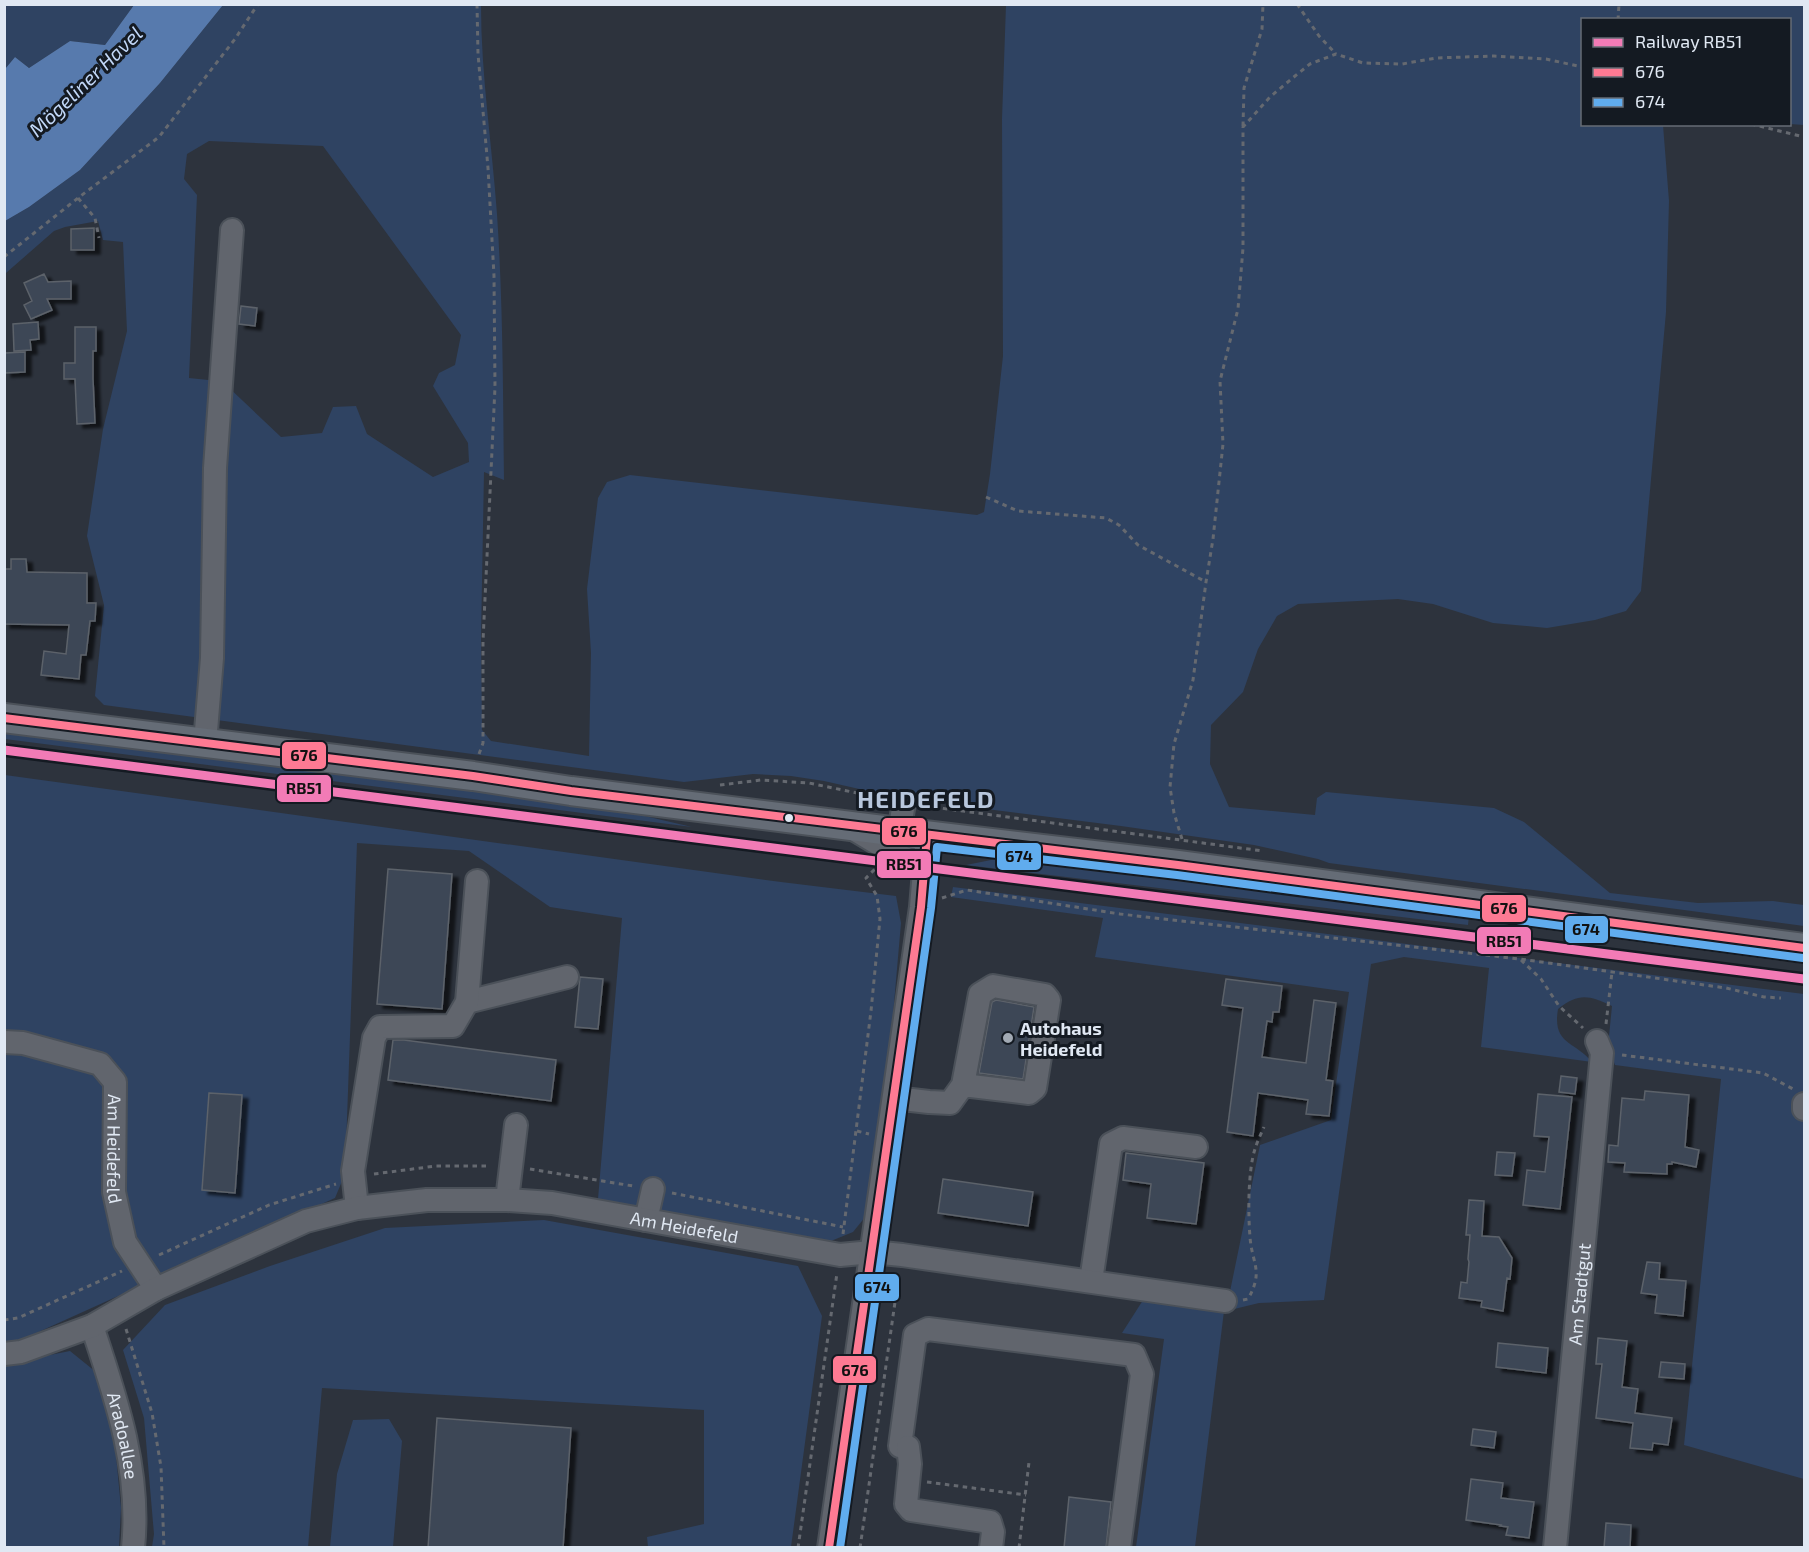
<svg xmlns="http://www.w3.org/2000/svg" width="1809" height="1552" font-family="'Exo 2',sans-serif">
<defs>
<filter id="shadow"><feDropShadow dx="6" dy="4" stdDeviation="1.5" flood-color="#0009"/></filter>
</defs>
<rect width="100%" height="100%" fill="#2d333d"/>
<!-- green -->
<path fill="#2f4362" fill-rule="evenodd" d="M5,5H134L105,45L70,41L29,68L15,57L5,69Z
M223,5H481C481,75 492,144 497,214C503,303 503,391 504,480L484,472L481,637L482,730L491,741L589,756L591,653L587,589L598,498L607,482L630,475L977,515L984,512L990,474L1003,356L1002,119L1006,5H1804V125L1790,124V20H1582V124L1663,125L1669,201L1666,312L1641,591L1626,611L1595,620L1547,628L1493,623L1433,604L1398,599L1298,604L1277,616L1258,649L1243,692L1211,725L1210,764L1229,807L1315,815L1317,798L1326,792L1494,808L1524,822L1610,893L1698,903L1773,901L1804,905V926L1329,863L1318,859L1254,845L1121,826L899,798L824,781L791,776L753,774L684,782L104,705L95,696L104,605L87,536L103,429L127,331L123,242L103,240L98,221L65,227L54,231L6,273L5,295V221L29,207L80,170L160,83ZM209,141L323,146L461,335L455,365L439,373L433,386L468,443L469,462L433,477L367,434L356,406L333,407L322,433L281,437L225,384L218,381L189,378L197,195L184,179L187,154Z
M5,730L619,810L692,827L5,739Z
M5,775L781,882L896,896L901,923L893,1015L866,1216L853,1232L831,1241L598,1199L622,918L550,907L469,851L357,843L345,1174L335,1198L23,1339L5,1342Z
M996,859L1469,915L1468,925L966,865Z
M953,887L1804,994V1479L1684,1445L1721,1079L1615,1065L1608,1046L1612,1006C1588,995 1579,993 1558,1009C1552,1045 1575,1041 1592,1062L1481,1047L1489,968L1404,957L1371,964L1324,1300L1259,1303L1226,1311L1260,1145L1331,1120L1349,992L1095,957L1103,918L951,897Z
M544,1220L798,1266L822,1316L791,1547H648L647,1537L704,1524V1410L322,1388L308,1547H152L154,1534L144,1418L123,1350L165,1305L270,1266L385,1228Z
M1145,1297L1224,1311L1195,1547H1136L1164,1339L1122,1333Z
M70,1351L96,1372L114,1434L121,1508L119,1547H5L4,1364Z
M389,1419L402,1441L393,1547H330L337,1474L353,1420Z"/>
<!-- water -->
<path fill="#577aad" d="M134,5H223L160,83L80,170L29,207L5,221V69L15,57L29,68L70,41L105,45Z"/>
<!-- building -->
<path fill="#3e4756" stroke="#5c626a" stroke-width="1.5" filter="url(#shadow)" d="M94,228V250H71V229Z
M44,274L48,282L71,281V299H47L52,310L31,319L24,305L32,301L24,283Z
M241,306L257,308L255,326L239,324Z
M38,322L39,339L30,340L31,350L14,351L13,324Z
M75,327H96V351H93V379L95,423L77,424L75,379H64V363H75Z
M25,352V372L5,373V353Z
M11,559H26L27,572L87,573V603H96L95,621H90L86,655H81L79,679L41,675L44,651L66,654L69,625L4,624V569H11Z
M388,869L452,874L442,1009L377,1004Z
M580,977L603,979L598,1029L575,1027Z
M1226,979L1282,986L1279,1012H1273L1272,1022L1267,1021L1262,1057L1306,1063L1314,1000L1336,1003L1326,1080L1333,1081L1329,1116L1306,1114L1308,1100L1258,1093L1253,1136L1227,1132L1243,1008L1222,1005Z
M996,1000L1034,1007L1023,1079L979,1073L992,1002Z
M393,1040H404L556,1060L551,1101L388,1080Z
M1561,1076L1577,1078L1575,1094L1559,1092Z
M1645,1091L1689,1095L1685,1147L1699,1150L1696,1167L1672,1162V1164H1667V1174L1624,1172L1625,1163L1608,1162L1609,1145L1618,1146L1622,1098L1644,1100Z
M209,1093L242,1095L235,1193L202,1190Z
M1538,1094L1572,1097L1560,1209L1523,1205L1527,1170L1545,1172L1549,1137L1534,1136Z
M1497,1152L1515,1153L1512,1176L1495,1175Z
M1126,1153L1204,1163L1196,1224L1147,1218L1151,1184L1123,1180Z
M943,1179L1033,1192L1028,1226L938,1213Z
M1469,1200L1484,1201L1482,1236L1499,1237L1512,1258L1510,1279L1507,1278L1503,1311L1481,1307L1482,1301L1459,1298L1461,1282L1467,1283L1469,1262L1468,1259L1470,1235H1466Z
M1647,1262L1660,1263L1659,1279L1686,1281L1683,1316L1655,1313L1657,1295L1641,1293Z
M1598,1338L1627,1341L1622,1387L1638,1389L1635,1413L1672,1418L1668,1445L1653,1443L1652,1450L1630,1448L1633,1423L1596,1418L1602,1364H1596Z
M1498,1343L1548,1348L1546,1373L1496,1367Z
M1661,1362L1685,1364L1684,1379L1659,1377Z
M437,1418L571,1428L563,1548H428Z
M1473,1429L1496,1432L1494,1448L1471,1445Z
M1471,1479L1503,1483L1501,1498L1534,1502L1529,1538L1506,1535L1508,1527L1500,1526L1501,1525L1466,1520Z
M1069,1497L1111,1502L1106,1548H1064Z
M1606,1523L1631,1525L1630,1548H1604Z"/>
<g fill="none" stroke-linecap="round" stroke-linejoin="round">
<defs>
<g id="minor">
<path d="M205,743L212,658L215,468L232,230"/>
<path d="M852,828L892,852L925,868"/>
<path d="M899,832L904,803"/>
<path d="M467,1002L567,977"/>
<path id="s1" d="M4,1042L23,1043L100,1064L115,1082L114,1192L125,1242L156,1289"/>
<path d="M894,1098L929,1102L950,1103L963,1085L980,994L993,986L1045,995L1049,1000L1035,1088L1029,1093L963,1085"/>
<path d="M1804,1104V1109"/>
<path d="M507,1200L516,1125"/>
<path d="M357,1208L353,1171L374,1038L380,1027L453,1026L467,1002L477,881"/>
<path d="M646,1220L653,1189"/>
<path d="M1091,1281L1111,1144L1123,1138L1196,1147"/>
<path id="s2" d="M92,1326C116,1398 141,1470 133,1548"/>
<path id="s3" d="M4,1354L21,1352L92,1326L156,1289L306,1221L357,1208L427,1200H507L552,1203L840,1255L872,1252L902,1255L1225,1301"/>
<path d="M900,1446L915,1335L928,1329L1134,1355L1142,1374L1119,1548"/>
<path d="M908,1447L910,1464L906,1504L911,1510L990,1522L993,1532L991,1548"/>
<path d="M829,1548L921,907L927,835"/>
<path id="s4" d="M1555,1548L1602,1053L1597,1041"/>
</g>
<path id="major" d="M4,718L473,776L571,791L899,832L1178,865L1804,948"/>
</defs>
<!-- minor casing -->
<use href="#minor" stroke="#4b5159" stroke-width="26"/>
<!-- major casing -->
<use href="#major" stroke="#4b5159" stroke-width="32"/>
<!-- path -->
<path stroke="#656970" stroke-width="3" stroke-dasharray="4.5 4.5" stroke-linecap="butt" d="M477,4L478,54L488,168L494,276L495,387L483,641V743L479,754
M1297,4L1319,36L1336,54
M1618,20L1619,4
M1751,124L1804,137
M1243,126L1244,88L1262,29L1263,4
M78,198L95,218L99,238
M4,257L78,198L159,137L235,39L258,4
M986,497L1018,511L1106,518L1119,525L1138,545L1206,582
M720,785L761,780L809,783L886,799
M925,806L1263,851
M1182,839L1174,813L1170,787L1174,744L1193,680L1206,582L1213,539L1223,444L1220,381L1238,309L1243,248V127L1270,97L1295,76L1310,64L1336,54L1363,63L1402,64L1436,58L1494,56L1546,59L1582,67
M942,898L967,890L1120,914L1520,959L1726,988L1764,997L1781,998
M1521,960L1541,979L1559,1006L1583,1028
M1606,1024L1612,972
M1622,1055L1763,1073L1793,1089
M857,1131L869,1134
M530,1169L633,1186
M374,1174L436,1166H490
M672,1193L843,1227
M843,1234L871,1011L880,919L877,896L866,878L877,867
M159,1255L269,1205L336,1184
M1243,1300L1248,1299C1264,1271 1252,1264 1250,1237C1248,1214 1248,1170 1255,1149C1257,1142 1261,1134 1264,1127
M4,1320L18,1318L122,1271
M126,1329L152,1413L161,1467L164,1548
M927,1482L1026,1495
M798,1548L837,1273
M860,1548L899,1274
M1019,1548L1029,1462"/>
<!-- minor -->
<use href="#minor" stroke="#61656d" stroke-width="22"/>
<!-- major -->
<use href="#major" stroke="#656c76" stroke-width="28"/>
<defs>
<path id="bus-1" d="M4,718L473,776L571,791L1178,865L1804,948
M829,1548L921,907L927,835"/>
<path id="bus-2" d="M840,1548L931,908L937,847L1177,875L1803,958"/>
</defs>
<!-- bus-1 casing -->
<use href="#bus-1" stroke="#141a22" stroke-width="12"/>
<!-- bus-2 casing -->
<use href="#bus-2" stroke="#141a22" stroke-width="12"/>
<!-- bus-1 -->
<use href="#bus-1" stroke="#fe7a93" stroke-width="8"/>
<!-- bus-2 -->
<use href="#bus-2" stroke="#60acee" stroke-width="8"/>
<defs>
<path id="rail-1" d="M4,750L1804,979"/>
</defs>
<!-- rail-1 casing -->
<use href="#rail-1" stroke="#141a22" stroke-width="14"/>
<!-- rail-1 -->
<use href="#rail-1" stroke="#f27bb6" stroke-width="9"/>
</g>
<!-- markers -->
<circle fill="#e0e8f3" stroke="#141a22" stroke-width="2" cx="789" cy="818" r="5"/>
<circle fill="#a1a9b3" stroke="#141a22" stroke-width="2" cx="1008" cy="1038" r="6"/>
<g text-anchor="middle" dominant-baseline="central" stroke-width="6" stroke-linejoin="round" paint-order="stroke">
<!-- poi labels -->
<g font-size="18" font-weight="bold" fill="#e0e8f3" stroke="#141a22" text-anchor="start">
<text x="1020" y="1028">Autohaus<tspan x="1020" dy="21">Heidefeld</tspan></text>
</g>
<!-- street labels -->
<g font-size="18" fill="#e0e8f3" stroke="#141a22">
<text stroke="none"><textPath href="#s1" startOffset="189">Am Heidefeld</textPath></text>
<text stroke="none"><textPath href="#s3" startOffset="714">Am Heidefeld</textPath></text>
<text stroke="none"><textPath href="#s4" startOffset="255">Am Stadtgut</textPath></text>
<text stroke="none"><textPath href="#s2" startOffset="114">Aradoallee</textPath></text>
</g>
<!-- water labels -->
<g font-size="20" font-style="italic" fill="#c1d7f7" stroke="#141a22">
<text transform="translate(85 81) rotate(-44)">Mögeliner Havel</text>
</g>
<!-- district labels -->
<g font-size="24" font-weight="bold" letter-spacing="1.5" fill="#b8c7dd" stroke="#141a22">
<text x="926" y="798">HEIDEFELD</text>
</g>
</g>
<g stroke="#141a22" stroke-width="2">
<rect x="281" y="741" width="46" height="29" rx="6" fill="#fe7a93"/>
<rect x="276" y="774" width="56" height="29" rx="6" fill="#f27bb6"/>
<rect x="881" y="817" width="46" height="29" rx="6" fill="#fe7a93"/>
<rect x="996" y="842" width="46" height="29" rx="6" fill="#60acee"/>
<rect x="876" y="850" width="56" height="29" rx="6" fill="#f27bb6"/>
<rect x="1481" y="894" width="46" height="29" rx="6" fill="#fe7a93"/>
<rect x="1564" y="915" width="45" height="29" rx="6" fill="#60acee"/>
<rect x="1476" y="926" width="56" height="29" rx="6" fill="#f27bb6"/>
<rect x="854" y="1273" width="46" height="29" rx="6" fill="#60acee"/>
<rect x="832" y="1355" width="45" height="29" rx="6" fill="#fe7a93"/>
</g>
<g font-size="16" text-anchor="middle" font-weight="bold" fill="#111">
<text x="304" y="761">676</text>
<text x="304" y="794">RB51</text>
<text x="904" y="837">676</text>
<text x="1019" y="862">674</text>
<text x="904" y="870">RB51</text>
<text x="1504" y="914">676</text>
<text x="1586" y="935">674</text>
<text x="1504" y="947">RB51</text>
<text x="877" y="1293">674</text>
<text x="855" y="1376">676</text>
</g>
<!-- border -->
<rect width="1809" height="1552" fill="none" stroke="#e0e8f3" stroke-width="12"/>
<!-- legend -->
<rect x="1581" y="18" width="210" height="108" fill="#141a22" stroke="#666c76" stroke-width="1.5"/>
<rect x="1593" y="38" width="30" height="9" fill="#f27bb6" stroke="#666c76" stroke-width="1.5"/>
<text x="1635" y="48" font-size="18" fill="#e0e8f3">Railway RB51</text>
<rect x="1593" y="68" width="30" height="9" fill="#fe7a93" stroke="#666c76" stroke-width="1.5"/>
<text x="1635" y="78" font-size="18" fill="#e0e8f3">676</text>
<rect x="1593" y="98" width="30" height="9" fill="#60acee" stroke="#666c76" stroke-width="1.5"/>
<text x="1635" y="108" font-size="18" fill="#e0e8f3">674</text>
</svg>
